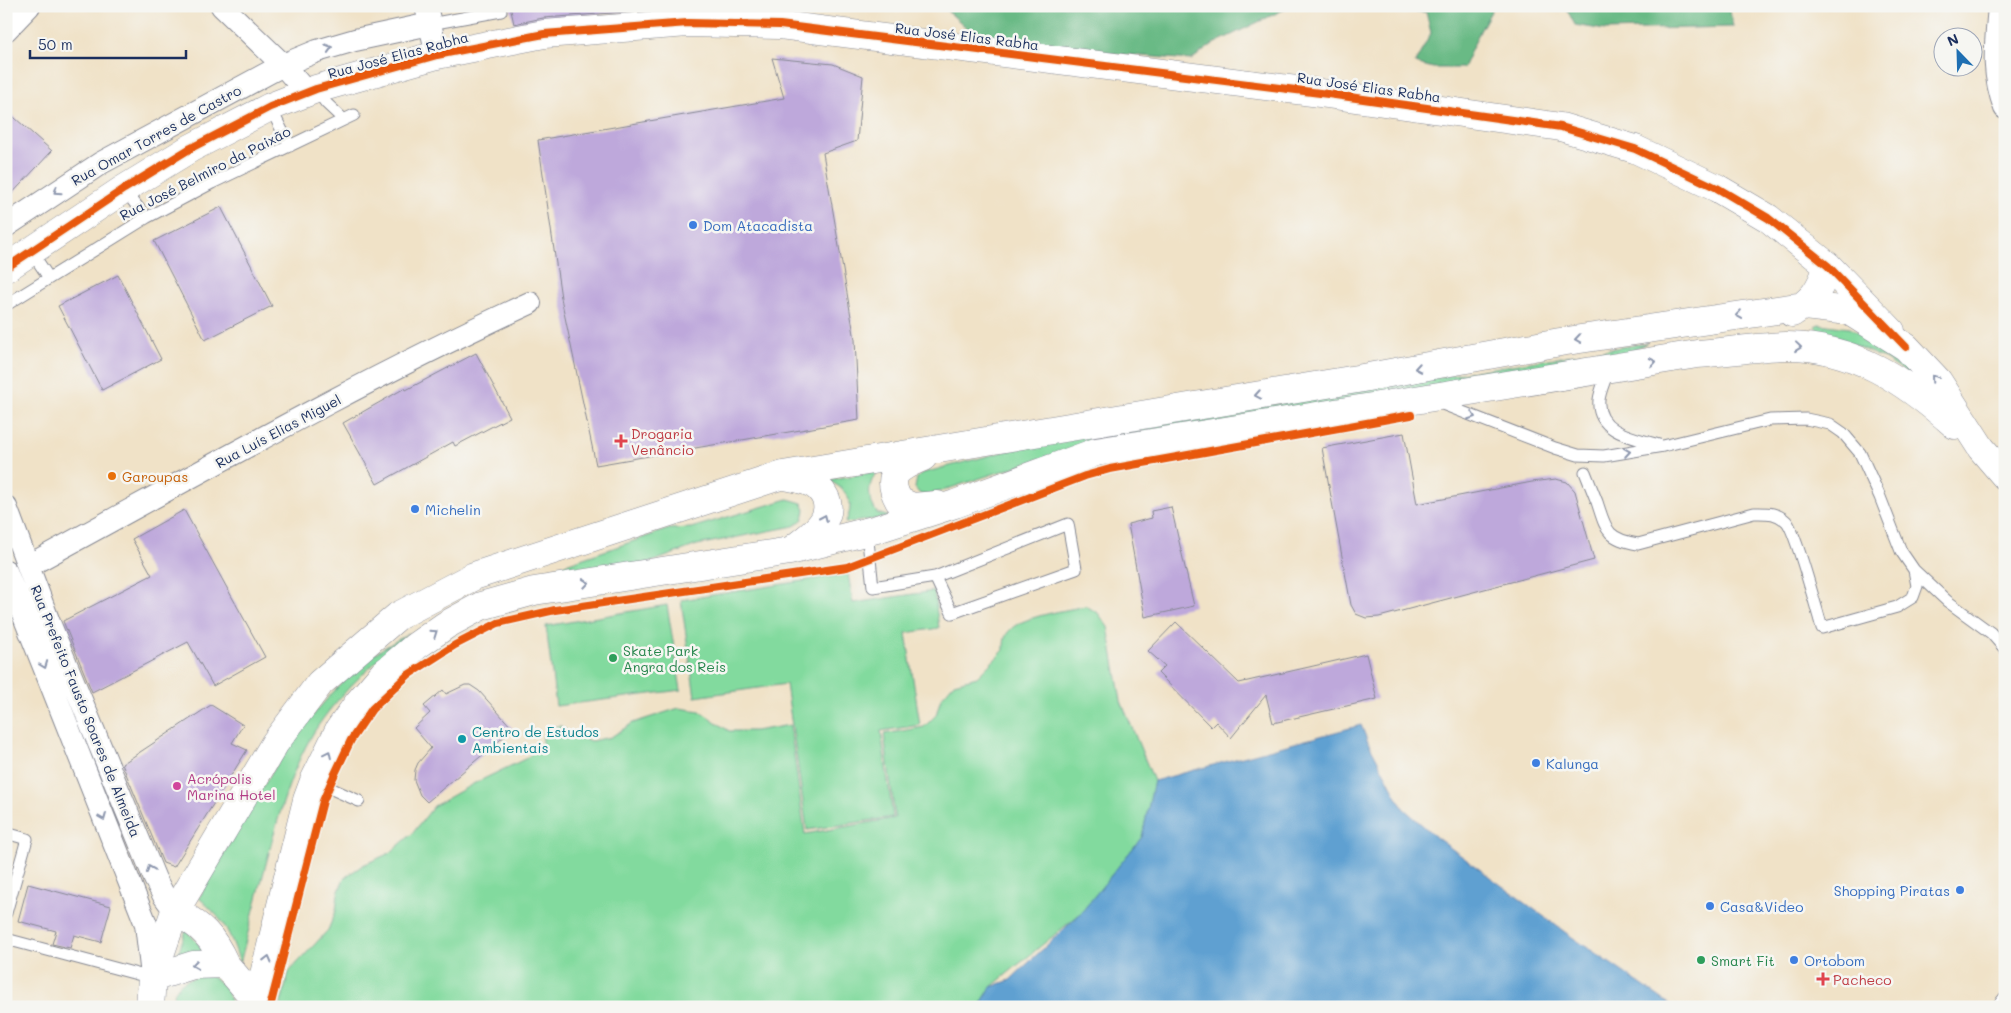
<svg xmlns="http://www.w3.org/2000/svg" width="2011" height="1013" font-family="Mali,sans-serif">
<rect width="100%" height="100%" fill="#f6f6f2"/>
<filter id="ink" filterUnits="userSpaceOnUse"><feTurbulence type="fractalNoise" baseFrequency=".02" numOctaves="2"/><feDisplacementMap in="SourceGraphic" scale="10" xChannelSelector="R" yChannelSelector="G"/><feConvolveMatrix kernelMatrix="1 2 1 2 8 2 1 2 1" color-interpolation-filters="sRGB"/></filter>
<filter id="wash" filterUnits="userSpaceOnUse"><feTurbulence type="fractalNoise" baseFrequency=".0096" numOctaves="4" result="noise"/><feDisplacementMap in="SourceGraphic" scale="20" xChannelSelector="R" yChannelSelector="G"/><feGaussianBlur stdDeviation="1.12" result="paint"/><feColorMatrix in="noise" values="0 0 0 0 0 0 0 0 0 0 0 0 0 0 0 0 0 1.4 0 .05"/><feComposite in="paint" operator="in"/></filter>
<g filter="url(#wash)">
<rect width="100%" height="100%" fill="#f0e2c7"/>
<!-- green -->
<path fill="#82da9e" stroke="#4e847e" d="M1820,324L1849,328L1891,350L1928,387L1885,359L1839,338L1818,332L1816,326Z
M1647,343L1621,356L1045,457L929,495L920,494L915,488L917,478L923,473L1041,442Z
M877,471C867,487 867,497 877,513L890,517L845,523C856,503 848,490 828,480Z
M788,499L802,503L805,510L803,519L794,526L697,545L649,563L472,596L669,529L691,528Z
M848,574L853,603L934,591L939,628L906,633L920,725L881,731L893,817L807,830L786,684L695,697L681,600Z
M667,605L681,690L556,706L546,626Z
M1086,606L1098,613L1108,627L1121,701L1154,781L1142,837L1081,913L991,987L979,1007H280L289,972L328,930L336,911L338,894L344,878L363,865L390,853L412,834L434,806L473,784L527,758L542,743L544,733L550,727L561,726L573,736L591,741L611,737L633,723L679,708L700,711L729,731H755L790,725L805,834L895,818L884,734L924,727L936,715L941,698L954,683L977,677L1004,650C1004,642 1004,635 1011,629C1024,616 1068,610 1086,606Z
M409,633C376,661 337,695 314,732C290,771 279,815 267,860C258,894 249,929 240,963C230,932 224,920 199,898C247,813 294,720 370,657C382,648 397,641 409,633Z
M186,930L205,951L177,957Z
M210,976C224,983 229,992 231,1007H172C172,981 189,977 210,976Z"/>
<!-- forest -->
<path fill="#69ba85" stroke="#427472" d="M942,6H1285V9L1213,44L1191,60L984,43Z
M1387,6H1494L1480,31L1463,68H1433L1415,63L1431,33L1426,12L1393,10Z
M1563,6H1729L1733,27L1605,30L1575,25L1566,8Z"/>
<!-- water -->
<path fill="#5ea0d1" stroke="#3c6898" d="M1361,725L1368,742L1403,808L1437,838L1569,935L1671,1005L1670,1007H979L991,987L1010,980L1081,913L1142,837L1154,781Z"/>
<g id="blocks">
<!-- building -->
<path fill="#bea8db" d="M510,6H626V12L543,18L514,24Z
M772,58L833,64L863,76L857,141L823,153L855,340L859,420L596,465L561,298L538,140L784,98Z
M6,110L52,151L6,200Z
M221,207L272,306L205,340L154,241Z
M118,275L161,359L102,390L58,306Z
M476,353L510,417L455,446L453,442L377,484L343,423L405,388L406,390Z
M1404,433L1417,504L1532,482L1556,479L1567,482L1575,491L1594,560L1379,617L1366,618L1356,614L1351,605L1322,448Z
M1171,507L1194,606L1145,617L1128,524L1152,518L1151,511Z
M184,510L265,657L213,686L188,642L92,692L63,621L152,575L132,539Z
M1176,622L1239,683L1366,654L1377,699L1273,723L1266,695L1231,738L1216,722L1211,727L1158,673L1165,666L1148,651Z
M465,685H470L479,691L513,729L427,802L420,795L414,780L415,770L418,763L431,748L414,728L430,713L424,706L443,690L446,694Z
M211,705L243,725L232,743L247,750L174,867L163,863L122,764Z
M28,884L111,906L101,942L74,935L70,948L52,944L56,931L18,921Z"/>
</g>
</g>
<g filter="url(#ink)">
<use href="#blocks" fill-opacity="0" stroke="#868892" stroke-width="1"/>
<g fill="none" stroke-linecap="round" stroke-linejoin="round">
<defs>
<path id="service" d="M430,24L501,11
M316,89L326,103L343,119
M270,107L290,146
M124,189L146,218
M31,251L49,278
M6,305L146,218L212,183L354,115
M1608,370C1606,379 1600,390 1599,400C1596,433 1636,438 1659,445
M1437,402L1555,448L1578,455L1604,456L1663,446L1770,420L1806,419L1830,424L1843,433L1860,453L1880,497L1901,551L1914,570L1947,601L1991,633L2005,649
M1585,472C1589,482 1593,492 1597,502C1606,529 1606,539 1638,544L1754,513C1767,513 1776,512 1786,521C1795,529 1817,611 1822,628L1897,607L1913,597L1917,586L1914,570
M867,532L873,587L935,577L1068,524L1076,569L952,613L935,577
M314,781L359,801
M6,833L27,839L6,913
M6,939L152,978
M1997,1007L2005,997"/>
<path id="minor" d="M222,6L283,65L307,93
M426,6L437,55
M1999,6C1996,45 1991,70 2005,108
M6,30L29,6
M6,226L101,163L283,65L317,51L355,40L430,24
M6,507L50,625L155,879L164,896L175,911
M28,566C194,476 358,382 530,303
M6,571L146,924L152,976"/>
<path id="tertiary" d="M6,268L124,189L191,148L270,107L316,89L437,55L544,34L688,23L780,25L1328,94L1561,127L1635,149L1717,188L1768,218L1828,266L1891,331"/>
<path id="secondary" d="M1792,313C1813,300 1820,290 1828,266
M923,457C899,467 884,474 899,501L913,507L937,505
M785,476C793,478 803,479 811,483C818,486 822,491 825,497C836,519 809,537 793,549
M175,911C201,925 213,937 225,964
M152,978L193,965L225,964L249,992L256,1007
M150,1007L152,978L175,911L275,743L320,683L398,616L474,576L783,475L1357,379L1560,342L1804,306L1849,311L1906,347L1938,381L1981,448L2005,476
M256,1007L307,800L314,781L339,730L359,702L383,674L416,646L446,625L481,606L534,591L790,551L877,529L955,504L1096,452L1697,354C1726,352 1756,347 1785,346C1854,345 1906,382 1955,425"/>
</defs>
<!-- service casing -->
<use href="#service" stroke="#868892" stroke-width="13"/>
<!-- minor casing -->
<use href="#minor" stroke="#868892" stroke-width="24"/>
<!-- tertiary casing -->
<use href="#tertiary" stroke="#868892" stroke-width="29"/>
<!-- secondary casing -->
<use href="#secondary" stroke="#868892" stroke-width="29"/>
<!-- service -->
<use href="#service" stroke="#fff" stroke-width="11"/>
<!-- minor -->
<use href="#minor" stroke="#fff" stroke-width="22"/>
<!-- tertiary -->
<use href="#tertiary" stroke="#fff" stroke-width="28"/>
<!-- secondary -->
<use href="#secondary" stroke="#fff" stroke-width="28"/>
<defs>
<path id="cycleway" d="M6,268L124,189L191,148L270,107L316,89L437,55L544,34L688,23L780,25L1328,94L1561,127L1635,149L1717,188L1768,218L1828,266L1906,347
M270,1007L323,801L332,780L351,740L372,709L408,675L455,645L498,623L555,610L847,567L1085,476L1110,469L1411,415"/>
</defs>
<!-- cycleway casing -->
<use href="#cycleway" stroke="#f6f6f2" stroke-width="11"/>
<!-- cycleway -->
<use href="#cycleway" stroke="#e8590c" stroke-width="8"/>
</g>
<!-- one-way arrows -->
<defs><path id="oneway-chevron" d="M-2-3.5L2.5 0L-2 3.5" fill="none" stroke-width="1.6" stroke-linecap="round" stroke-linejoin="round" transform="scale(1.25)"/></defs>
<g stroke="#8d97ae">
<use href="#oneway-chevron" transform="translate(329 48) rotate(-17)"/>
<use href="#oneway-chevron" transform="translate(57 191) rotate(146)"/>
<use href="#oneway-chevron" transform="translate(1739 315) rotate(172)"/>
<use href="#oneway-chevron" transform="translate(1578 339) rotate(172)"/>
<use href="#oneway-chevron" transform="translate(1798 347) rotate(6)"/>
<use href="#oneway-chevron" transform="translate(1653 362) rotate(-10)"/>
<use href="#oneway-chevron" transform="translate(1418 368) rotate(170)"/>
<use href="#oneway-chevron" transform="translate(1934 378) rotate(-130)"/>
<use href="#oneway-chevron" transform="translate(1258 395) rotate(170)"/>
<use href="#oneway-chevron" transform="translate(1472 416) rotate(21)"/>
<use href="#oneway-chevron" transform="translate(1627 452) rotate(-9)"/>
<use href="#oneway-chevron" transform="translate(824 518) rotate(-66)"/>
<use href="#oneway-chevron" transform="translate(586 583) rotate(-9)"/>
<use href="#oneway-chevron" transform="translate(434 633) rotate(-35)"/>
<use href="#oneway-chevron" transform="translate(44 665) rotate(69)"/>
<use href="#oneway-chevron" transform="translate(328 754) rotate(-64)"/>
<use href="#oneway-chevron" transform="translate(103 817) rotate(68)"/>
<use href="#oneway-chevron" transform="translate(150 869) rotate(-112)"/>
<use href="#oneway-chevron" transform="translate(268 959) rotate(-76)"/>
<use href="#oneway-chevron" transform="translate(195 965) rotate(171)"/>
</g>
</g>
<!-- markers -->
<g fill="#3f7fe0" stroke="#f6f6f2" stroke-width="2">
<circle cx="693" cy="225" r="5"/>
<circle cx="415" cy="509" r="5"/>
<circle cx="1536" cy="763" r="5"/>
<circle cx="1960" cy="890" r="5"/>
<circle cx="1710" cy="906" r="5"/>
<circle cx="1794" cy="960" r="5"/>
</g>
<g fill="#e0444e" stroke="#f6f6f2" stroke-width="2">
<path d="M618.5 433.5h5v5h5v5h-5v5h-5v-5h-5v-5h5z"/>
<path d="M1820.5 971.5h5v5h5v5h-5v5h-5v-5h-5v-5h5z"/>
</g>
<circle fill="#e8710a" stroke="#f6f6f2" stroke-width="2" cx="112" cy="476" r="5"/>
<g fill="#2e9e5b" stroke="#f6f6f2" stroke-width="2">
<circle cx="613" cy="658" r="5"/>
<circle cx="1701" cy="960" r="5"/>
</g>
<circle fill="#0f9aa8" stroke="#f6f6f2" stroke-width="2" cx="462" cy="739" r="5"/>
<circle fill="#d1479c" stroke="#f6f6f2" stroke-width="2" cx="177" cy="786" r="5"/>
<g text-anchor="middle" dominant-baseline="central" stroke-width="5" stroke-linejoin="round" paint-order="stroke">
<!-- street labels -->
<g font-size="14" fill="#1b2f5e" stroke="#f6f6f2">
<text transform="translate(967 36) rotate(7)">Rua José Elias Rabha</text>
<text transform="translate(398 55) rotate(-15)">Rua José Elias Rabha</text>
<text transform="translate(1369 87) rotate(8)">Rua José Elias Rabha</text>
<text transform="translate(156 135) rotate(-29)">Rua Omar Torres de Castro</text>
<text transform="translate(205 173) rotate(-27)">Rua José Belmiro da Paixão</text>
<text transform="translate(278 431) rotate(-28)">Rua Luís Elias Miguel</text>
<text transform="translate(86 711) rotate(68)">Rua Prefeito Fausto Soares de Almeida</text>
</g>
<!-- shop labels -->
<g font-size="14" fill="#366cbe" stroke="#f6f6f2" text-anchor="start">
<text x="703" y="225">Dom Atacadista</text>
<text x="425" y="509">Michelin</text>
<text x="1546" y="763">Kalunga</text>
<text x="1950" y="890" text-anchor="end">Shopping Piratas</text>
<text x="1720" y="906">Casa&amp;Video</text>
<text x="1804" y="960">Ortobom</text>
</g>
<!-- health labels -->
<g font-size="14" fill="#be3a42" stroke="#f6f6f2" text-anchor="start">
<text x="631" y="433">Drogaria<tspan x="631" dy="16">Venâncio</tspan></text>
<text x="1833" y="979">Pacheco</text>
</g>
<!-- food labels -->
<g font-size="14" fill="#c56008" stroke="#f6f6f2" text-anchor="start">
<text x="122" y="476">Garoupas</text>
</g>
<!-- leisure labels -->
<g font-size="14" fill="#27864d" stroke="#f6f6f2" text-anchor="start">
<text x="623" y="650">Skate Park<tspan x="623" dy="16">Angra dos Reis</tspan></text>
<text x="1711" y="960">Smart Fit</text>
</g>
<!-- culture labels -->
<g font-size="14" fill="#0d838f" stroke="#f6f6f2" text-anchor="start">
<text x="472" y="731">Centro de Estudos<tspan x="472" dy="16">Ambientais</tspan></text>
</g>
<!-- hotel labels -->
<g font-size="14" fill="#b23c85" stroke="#f6f6f2" text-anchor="start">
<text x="187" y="778">Acrópolis<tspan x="187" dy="16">Marina Hotel</tspan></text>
</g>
</g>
<!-- margin -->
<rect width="2011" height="1013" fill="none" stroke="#f6f6f2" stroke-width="25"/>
<!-- north arrow -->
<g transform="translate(1958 52) rotate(337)"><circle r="24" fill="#f6f6f2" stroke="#9ea6b7"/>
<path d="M0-4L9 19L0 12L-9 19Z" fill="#1f6fb2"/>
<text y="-8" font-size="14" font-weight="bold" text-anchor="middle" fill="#1b2f5e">N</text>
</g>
<!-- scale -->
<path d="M30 50v8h156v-8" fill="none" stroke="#1b2f5e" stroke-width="2.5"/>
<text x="38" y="50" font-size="15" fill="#1b2f5e" stroke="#f6f6f2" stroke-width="4" paint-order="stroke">50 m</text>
</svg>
